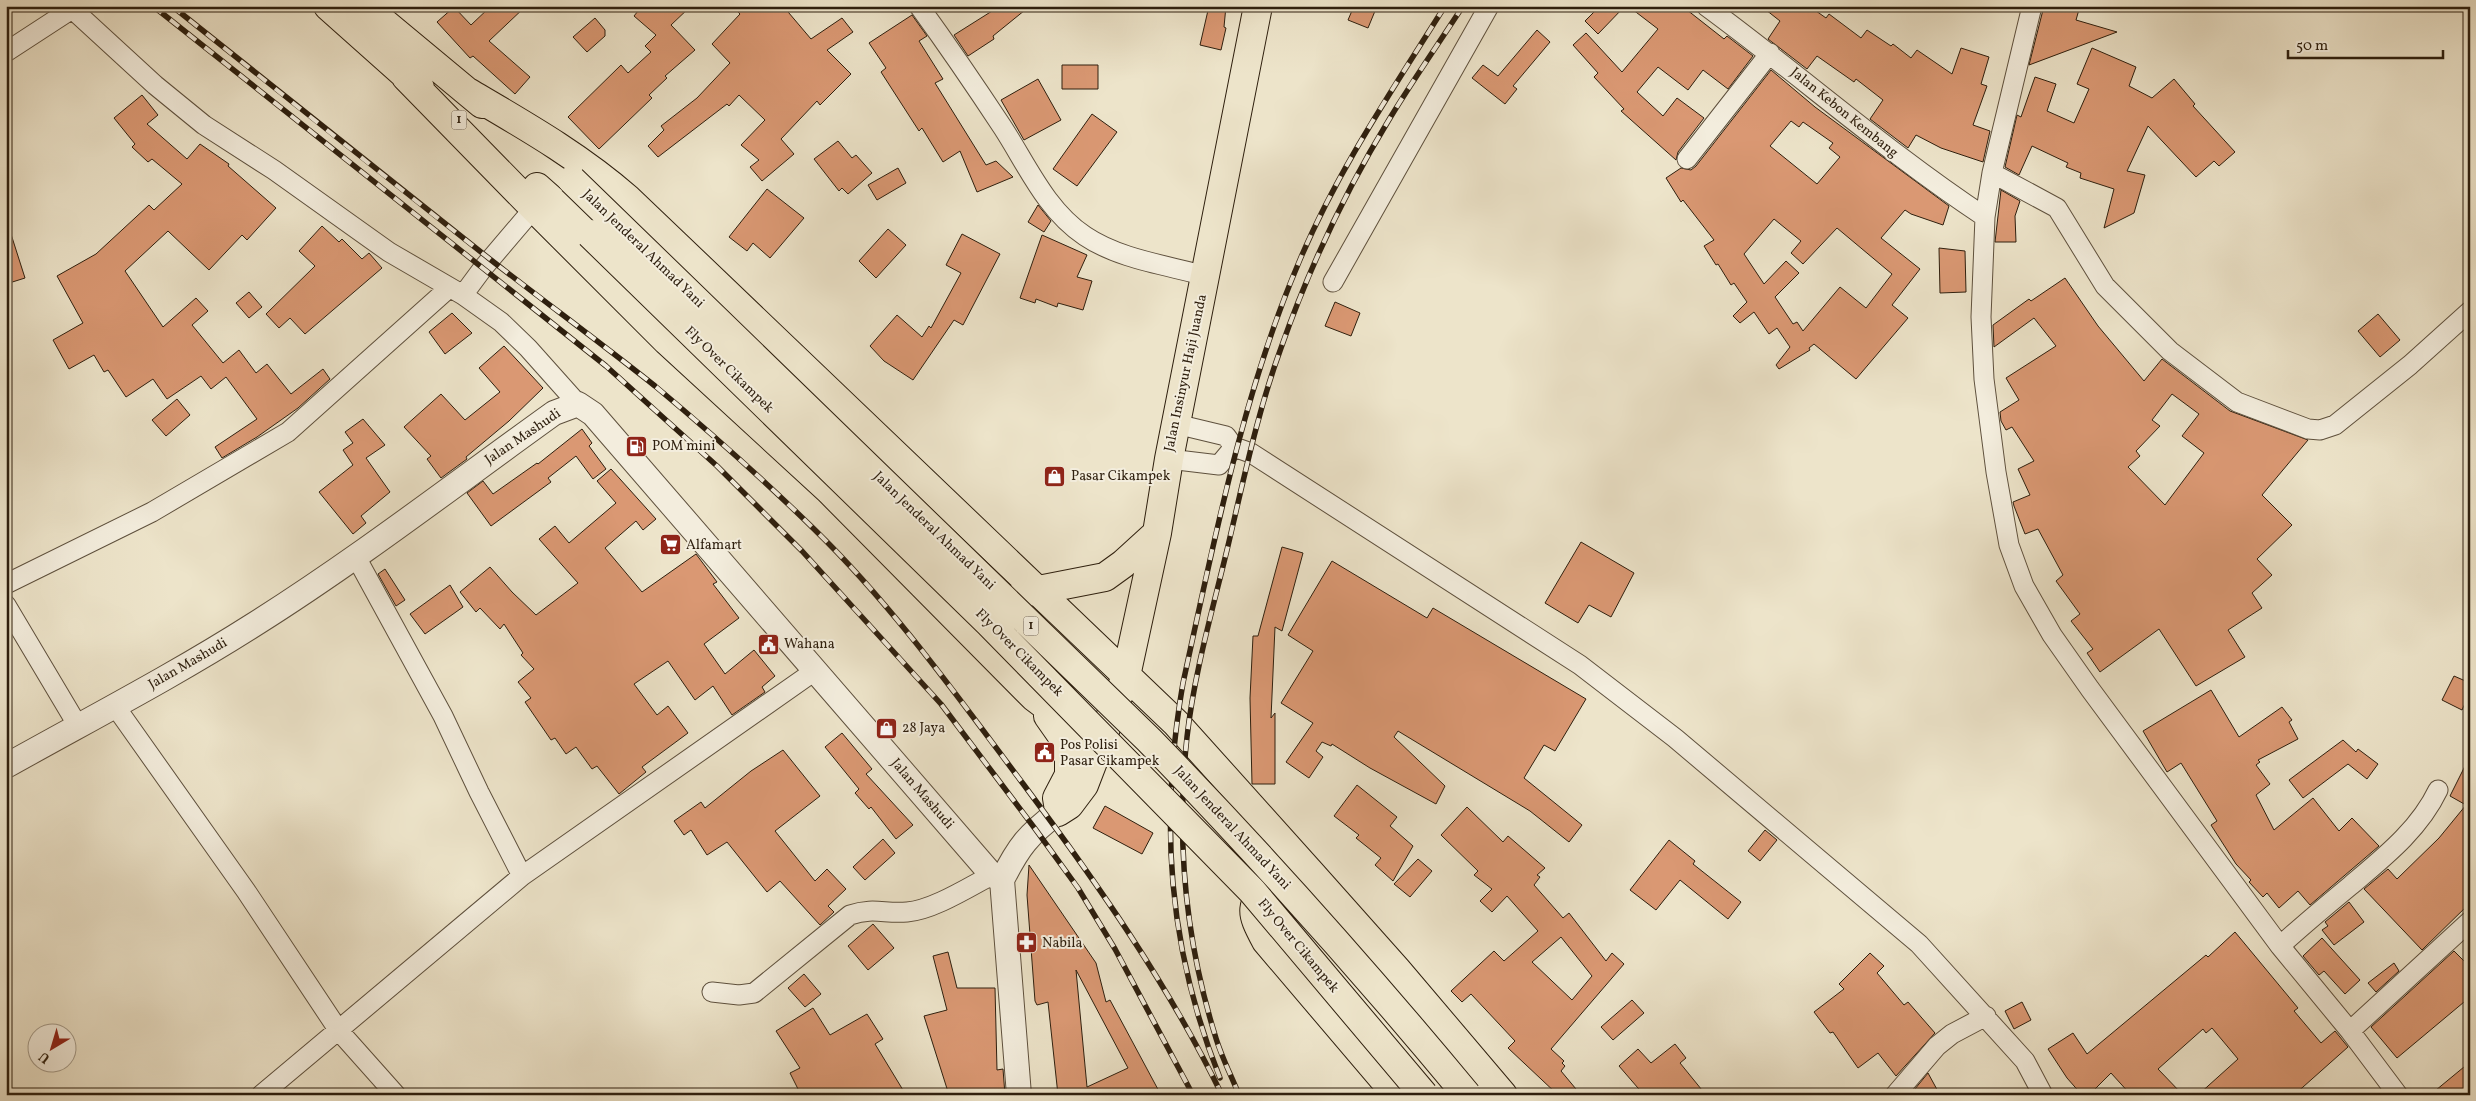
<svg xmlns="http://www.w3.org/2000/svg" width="2476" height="1101" font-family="Vollkorn,serif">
<rect width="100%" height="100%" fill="#ede4ca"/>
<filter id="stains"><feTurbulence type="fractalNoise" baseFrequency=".004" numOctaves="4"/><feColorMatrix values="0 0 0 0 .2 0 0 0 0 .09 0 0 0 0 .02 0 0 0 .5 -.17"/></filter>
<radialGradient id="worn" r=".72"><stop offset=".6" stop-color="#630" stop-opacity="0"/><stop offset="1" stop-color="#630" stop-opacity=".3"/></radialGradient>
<!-- building -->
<path fill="#da9873" stroke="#2e1f0e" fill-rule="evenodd" d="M491,6H526L489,41L530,77L515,94L473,56L470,58L437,22L454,7L471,25Z
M642,6H691L671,25L695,50L665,76L667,78L649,95L652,98L599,149L568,117L621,65L628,73L651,52L645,46L656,35L634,16Z
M732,6H783L811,39L842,18L853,32L827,50L851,74L820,105L817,101L781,139L794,154L762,181L750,167L759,160L741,145L765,120L739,95L729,106L727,104L658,157L648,146L664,130L661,126L697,98L730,63L712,44L740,14Z
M1000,6H1030L993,36L994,39L968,56L954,35Z
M1209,6H1226L1224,27L1226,28L1221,50L1200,45Z
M1354,6H1363L1375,11L1368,28L1348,20Z
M1600,6H1625L1598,34L1585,21Z
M1628,6H1682L1724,39L1727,36L1753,56L1728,89L1703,70L1688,90L1658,67L1637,92L1663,116L1677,98L1704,118L1678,152L1676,160L1621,111L1624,109L1594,77L1598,73L1573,45L1586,33L1622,72L1658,29Z
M1761,6H1809L1826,18L1829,14L1861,38L1867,30L1891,46L1893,44L1911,58L1917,50L1952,74L1961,48L1989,57L1981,84L1987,86L1973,125L1990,131L1983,162L1941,148L1916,135L1908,148L1870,119L1883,100L1856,79L1854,82L1817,56L1807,69L1768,39L1780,21Z
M2044,6H2080L2076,20L2117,32L2029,65Z
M912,15L927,36L919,41L943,79L935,83L986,165L996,161L1013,177L977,192L960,151L943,162L922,128L919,131L881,72L886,68L869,43Z
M595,18L605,30V36L587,52L573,37Z
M1537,30L1550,42L1513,86L1517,89L1505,104L1472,78L1483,65L1498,76Z
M2092,48L2136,67L2129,86L2152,98L2174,79L2195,104L2193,106L2235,152L2219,166L2214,161L2196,177L2148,126L2127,171L2145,175L2134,213L2104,228L2114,189L2080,178L2081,173L2066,167L2068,163L2032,146L2019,175L2005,167L2017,115L2021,117L2035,77L2056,84L2047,111L2074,123L2089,89L2077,84Z
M1062,65H1098V89H1062Z
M1771,70L1815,107L1949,206L1943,225L1911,214L1905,210L1881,238L1920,269L1892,305L1908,318L1856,379L1814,344L1809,348L1810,350L1779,369L1776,365L1790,347L1777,328L1769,334L1754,312L1740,323L1733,316L1747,302L1734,283L1731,285L1718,264L1716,265L1704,246L1714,240L1683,200L1681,202L1666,178L1681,168L1691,170L1696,166ZM1791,121L1799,127L1803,122L1833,143L1829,148L1840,157L1817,184L1770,146ZM1774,219L1801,241L1791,253L1803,264L1837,228L1892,274L1866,308L1840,287L1803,331L1797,322L1793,324L1775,297L1799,273L1786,261L1764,284L1744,254Z
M1038,79L1061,120L1024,140L1001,100Z
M142,95L158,115L147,124L187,159L200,144L229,164L228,166L276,208L247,240L242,235L209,270L168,231L125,271L163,327L196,298L208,311L192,325L223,363L239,350L256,373L267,364L291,394L323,369L330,379L298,408L257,437L222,458L215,447L257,419L226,377L211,389L201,376L167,399L153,379L126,397L108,370L104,372L94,355L69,369L53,340L83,323L57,276L96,254L149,205L154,210L182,184L152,159L148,162L132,147L135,144L114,118Z
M1092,114L1117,132L1077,186L1053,169Z
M838,141L852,158L856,155L872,173L848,194L842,188L839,191L814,159Z
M898,168L906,183L877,200L868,185Z
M767,189L804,218L770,258L753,243L747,251L729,237Z
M2001,190L2020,201L2015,216L2016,242H1995Z
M1038,205L1051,221L1044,232L1028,222Z
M322,226L339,242L342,239L362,259L369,253L382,268L305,334L290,318L279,328L266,314L315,266L299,251Z
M888,229L906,245L876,278L859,261Z
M10,231L25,278L6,284V232Z
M962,234L1000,254L963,325L954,320L913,380L884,361L870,346L897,315L922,337L929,326L931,328L961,273L946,265Z
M1042,235L1087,255L1077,277L1092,281L1083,310L1058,303L1057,307L1036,299L1035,303L1020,298Z
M1939,248L1965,251L1966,292L1940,293Z
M2065,278L2098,326L2144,381L2162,359L2230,411L2308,440L2262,495L2292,525L2257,559L2272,575L2252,593L2262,608L2228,630L2245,657L2196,686L2159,629L2100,672L2087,653L2093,649L2071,621L2080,614L2056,581L2063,575L2038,529L2025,534L2014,506L2013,502L2030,495L2018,469L2034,461L2012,427L2006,430L2001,421L2000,412L2019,400L2006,378L2056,346L2034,318L1994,347L1993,325L2029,299L2031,301ZM2172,394L2199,414L2182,436L2204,453L2165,505L2128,467L2140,456L2136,451L2160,426L2152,420Z
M249,292L262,307L249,318L236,303Z
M1335,302L1360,313L1351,336L1325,326Z
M452,313L472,333L445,354L429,332Z
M2378,314L2400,340L2380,357L2358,331Z
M504,346L543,388L509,421L466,457L467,459L441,478L427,459L431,456L404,427L441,394L465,420L500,392L479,368Z
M177,399L190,415L166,436L152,420Z
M363,419L385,445L366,458L390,492L361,516L366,523L353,534L319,492L353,465L343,450L353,443L345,432Z
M582,429L592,443L589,446L606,469L593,479L576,456L548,478L551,482L491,526L467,493L483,481L493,494L537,463L538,464Z
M611,469L656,519L643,530L636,521L605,548L642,592L696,554L717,582L713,584L739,618L704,644L725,674L754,650L775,676L762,687L765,692L732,715L713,686L695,700L668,661L634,684L657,715L668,706L688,733L642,767L646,772L619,794L597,766L592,769L576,747L566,754L555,738L551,740L525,702L531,698L518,682L534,669L521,655L523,653L504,624L500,629L480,608L476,612L460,592L490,567L512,592L536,615L578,583L539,539L555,526L569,543L616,503L597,481Z
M1581,542L1634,573L1611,617L1589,605L1578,623L1545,603Z
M1282,547L1303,553L1282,631L1275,627L1271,718L1275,713V784H1252L1250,698L1253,636H1258Z
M1332,561L1427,618L1433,608L1586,699L1555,751L1544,745L1524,778L1582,825L1569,842L1530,811L1398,731L1394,737L1445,786L1436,804L1370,768L1332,744L1331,746L1322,742L1316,751L1323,757L1309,778L1286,762L1313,723L1281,703L1313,651L1288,635Z
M385,569L405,600L396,606L378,574Z
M450,585L463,607L425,634L410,614Z
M2454,676L2470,683V693L2462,710L2442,700Z
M2211,690L2239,737L2282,707L2292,720L2289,722L2298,739L2258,760L2260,762L2256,765L2270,784L2256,795L2274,830L2313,798L2339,831L2352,818L2379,846L2310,905L2298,891L2279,908L2267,893L2263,897L2249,882L2251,880L2236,864L2211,825L2217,821L2181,763L2167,772L2143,731Z
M842,733L872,769L866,774L913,825L896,839L871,807L869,809L855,793L859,789L825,747Z
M2343,740L2356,752L2358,749L2378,764L2367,779L2348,764L2303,798L2289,780Z
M783,750L820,796L775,831L815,881L827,869L846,889L828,906L834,912L820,925L780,881L767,892L727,842L707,855L691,830L684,835L674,821L701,802L705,808L751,771Z
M2470,756V903L2422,950L2364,889L2388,869L2397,879L2439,838L2466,805L2450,796Z
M1357,785L1397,817L1390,826L1413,846L1393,881L1375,865L1381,858L1356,838L1359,835L1334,816Z
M1105,806L1153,833L1142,854L1093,828Z
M1467,807L1503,842L1508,836L1545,868L1537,875L1540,877L1534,885L1563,918L1569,913L1606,961L1612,953L1624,964L1551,1049L1564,1061L1562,1063L1565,1066L1561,1071L1581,1095H1558L1508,1048L1515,1041L1471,994L1462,1002L1451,991L1494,951L1504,961L1538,931L1507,896L1492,912L1480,901L1492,889L1474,875L1478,871L1441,835ZM1561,937L1592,976L1572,1000L1532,962Z
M1765,830L1777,840L1760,861L1748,851Z
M883,839L895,853L865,880L853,867Z
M1669,840L1695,861L1693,864L1741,902L1728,919L1680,880L1656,910L1630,890Z
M1418,859L1432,871L1410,897L1394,884Z
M1029,865L1096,963L1106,1002L1110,1000L1161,1095H1058L1048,1002L1037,1005L1035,1001L1027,895ZM1076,970L1128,1068L1087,1087Z
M2349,902L2364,922L2334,945L2322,930L2328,926L2325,922Z
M873,924L894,948L868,970L848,946Z
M2235,932L2298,1008L2294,1011L2321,1043L2335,1031L2348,1047L2294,1095H2198L2238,1059L2212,1028L2206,1033L2203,1029L2158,1069L2183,1095H2131L2111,1073L2089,1095H2082L2067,1078L2048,1049L2073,1033L2087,1054L2206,955L2208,957Z
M2322,938L2360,980L2345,994L2324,971L2319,975L2303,956Z
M2454,951L2470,967V997L2397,1058L2371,1027Z
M948,952L957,988H995L997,1070L1003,1069L1005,1095H949L924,1016L947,1010L933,956Z
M1870,953L1884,966L1877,973L1904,1005L1908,1002L1935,1033L1896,1076L1878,1053L1858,1068L1833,1032L1830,1033L1814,1012L1844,989L1839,984Z
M2394,963L2399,971L2376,992L2368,983Z
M804,974L821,994L805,1007L788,988Z
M1632,1000L1644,1013L1613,1040L1601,1027Z
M2022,1002L2031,1020L2014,1029L2005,1011Z
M813,1008L830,1035L867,1014L883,1039L875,1044L906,1095H801L790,1073L800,1068L776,1031Z
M1675,1044L1686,1058L1680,1063L1706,1095H1644L1619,1066L1638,1049L1651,1063Z
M2470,1062V1095H2430Z
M1928,1073L1940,1095H1910Z"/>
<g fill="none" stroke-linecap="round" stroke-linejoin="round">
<defs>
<path id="minor" d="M69,6L155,85L204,125L274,170L389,252L463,295L501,322L528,348L578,404
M919,6C948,46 976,87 1003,128C1027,165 1046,210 1085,236C1119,259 1166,265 1206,276
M1706,6C1800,75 1888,153 1985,217
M2032,6L1992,173L1985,217L1981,317L1984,379L1996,472L2009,545L2024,586L2052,635L2090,689L2280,946L2350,1031L2398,1095
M6,52L72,9
M1687,159L1770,53
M1992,173L2057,208L2105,286L2170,351L2237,402L2308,429L2320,430L2335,425L2410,365L2470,311
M1333,282L1489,6
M463,295L483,268L534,208
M1176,424L1226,436L1234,447L1251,453L1580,665L1675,738L1919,944L2025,1061L2043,1095
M1169,459L1219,465L1234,447
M356,557L443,716L479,792L522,876
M6,584L152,512L288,432L449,288
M6,605L78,726
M115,706L246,891L339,1031L396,1095
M2280,946C2303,925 2327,905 2350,886C2383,858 2419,830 2438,790
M712,992L739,995L754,993L850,915C874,907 884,914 907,912C933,910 969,887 992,875
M2350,1031L2470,921
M261,1095L522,876L816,670
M1895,1095L1937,1046L1952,1034L1986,1016"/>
<path id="tertiary" d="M6,766C90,719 175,675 255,624C358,559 455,484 554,413L578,404L593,414L992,875L1002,880
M1019,1095L1002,880C1019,846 1028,835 1058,812"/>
<path id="trunk" d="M328,6L420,88
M364,6L482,104
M406,77L534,208L667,341L829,490L1034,697L1094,742
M468,92C524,125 579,156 628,199L1176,723L1308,870
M537,187L590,234
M1023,593L1105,577L1123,564L1157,533
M1048,716L1069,746V775L1057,798L1058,804
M1058,812L1069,805L1084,785L1126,676L1157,533L1169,459L1258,6
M1397,1095L1266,941C1249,909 1250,908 1272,878L1308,870L1397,970L1503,1095"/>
</defs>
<!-- minor casing -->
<use href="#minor" stroke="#5e503d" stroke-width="21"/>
<!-- tertiary casing -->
<use href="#tertiary" stroke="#5e503d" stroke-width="26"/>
<!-- trunk casing -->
<use href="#trunk" stroke="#2e1f0e" stroke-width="30"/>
<!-- minor -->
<use href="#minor" stroke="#f3eddd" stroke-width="19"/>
<!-- tertiary -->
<use href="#tertiary" stroke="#f3eddd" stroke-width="24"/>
<!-- trunk -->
<use href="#trunk" stroke="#ede4ca" stroke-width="28"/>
<defs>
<path id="rail" d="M153,6L606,366L717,466L802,551L941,704L1036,830L1078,888L1115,949L1193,1095
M172,6C278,91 384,176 491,260C545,302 601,343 655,386C710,432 764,480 815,530C894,607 957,696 1024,785C1097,883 1168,984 1222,1095
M1220,1078C1168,948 1159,821 1183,683C1214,542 1242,396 1299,262C1337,171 1393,89 1445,6
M1239,1095C1231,1075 1221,1056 1215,1035C1185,938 1176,838 1187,737C1194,674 1212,612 1227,550C1243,483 1257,413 1281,348C1309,268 1346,190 1390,118C1413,80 1439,43 1463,6"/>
</defs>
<!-- rail casing -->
<use href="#rail" stroke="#2e1f0e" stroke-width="5.5"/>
<!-- rail -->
<use href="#rail" stroke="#f3eddd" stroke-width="4" stroke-dasharray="11" stroke-linecap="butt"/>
<defs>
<path id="trunk-bridge" d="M572,180L1149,740C1260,854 1365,972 1467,1095
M590,234L988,622L1252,891L1424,1095"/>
</defs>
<!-- trunk-bridge casing -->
<use href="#trunk-bridge" stroke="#2e1f0e" stroke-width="30" stroke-linecap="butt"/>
<!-- trunk-bridge -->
<use href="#trunk-bridge" stroke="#ede4ca" stroke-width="28"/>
</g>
<!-- icons -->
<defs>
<symbol id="fuel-square" viewBox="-11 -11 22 22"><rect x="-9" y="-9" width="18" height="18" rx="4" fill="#8f2418" stroke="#f3eddd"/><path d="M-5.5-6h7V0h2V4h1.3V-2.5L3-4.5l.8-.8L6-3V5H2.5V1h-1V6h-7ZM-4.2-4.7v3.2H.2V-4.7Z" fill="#fff"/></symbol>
<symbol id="shop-square" viewBox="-11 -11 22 22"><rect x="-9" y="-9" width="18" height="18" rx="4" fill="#8f2418" stroke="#f3eddd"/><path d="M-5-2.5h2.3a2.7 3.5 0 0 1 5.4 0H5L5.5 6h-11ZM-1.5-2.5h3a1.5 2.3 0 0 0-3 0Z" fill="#fff"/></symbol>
<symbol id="supermarket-square" viewBox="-11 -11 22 22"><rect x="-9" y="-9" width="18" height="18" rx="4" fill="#8f2418" stroke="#f3eddd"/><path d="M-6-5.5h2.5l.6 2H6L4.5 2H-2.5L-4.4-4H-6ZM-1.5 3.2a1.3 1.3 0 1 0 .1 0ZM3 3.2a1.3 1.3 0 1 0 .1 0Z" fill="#fff"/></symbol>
<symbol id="civic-square" viewBox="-11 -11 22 22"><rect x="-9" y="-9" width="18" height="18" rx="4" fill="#8f2418" stroke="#f3eddd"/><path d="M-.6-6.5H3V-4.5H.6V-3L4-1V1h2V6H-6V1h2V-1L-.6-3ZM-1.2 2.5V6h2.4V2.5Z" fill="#fff"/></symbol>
<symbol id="pharmacy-square" viewBox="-11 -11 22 22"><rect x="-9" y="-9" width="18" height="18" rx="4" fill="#8f2418" stroke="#f3eddd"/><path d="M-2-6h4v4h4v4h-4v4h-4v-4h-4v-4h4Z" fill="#fff"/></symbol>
</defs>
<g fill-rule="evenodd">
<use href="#fuel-square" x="624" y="434" width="25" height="25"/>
<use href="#shop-square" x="1042" y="464" width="25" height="25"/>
<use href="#supermarket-square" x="658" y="532" width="25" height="25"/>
<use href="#civic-square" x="756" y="632" width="25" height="25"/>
<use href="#shop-square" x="874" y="716" width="25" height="25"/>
<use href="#civic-square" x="1032" y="740" width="25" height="25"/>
<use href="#pharmacy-square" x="1014" y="930" width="25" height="25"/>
</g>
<g text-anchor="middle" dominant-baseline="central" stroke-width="4" stroke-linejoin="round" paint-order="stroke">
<!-- shield labels -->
<g fill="#f3eddd" stroke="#695d4c" stroke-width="1">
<rect x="451.5" y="110.5" width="15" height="19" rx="4"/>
<rect x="1023.5" y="616.5" width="15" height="19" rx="4"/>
</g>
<g font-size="12" font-weight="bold" fill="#2e1f0e">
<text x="459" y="120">1</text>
<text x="1031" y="626">1</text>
</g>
<!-- street labels -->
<g font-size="14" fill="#2e1f0e" stroke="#f3eddd">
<text transform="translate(1844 113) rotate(39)">Jalan Kebon Kembang</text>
<text transform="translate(643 249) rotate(44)">Jalan Jenderal Ahmad Yani</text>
<text transform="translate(729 370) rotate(44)">Fly Over Cikampek</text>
<text transform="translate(1186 373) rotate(-78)">Jalan Insinyur Haji Juanda</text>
<text transform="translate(523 437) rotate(-34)">Jalan Mashudi</text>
<text transform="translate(934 531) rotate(44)">Jalan Jenderal Ahmad Yani</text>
<text transform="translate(1019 653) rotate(45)">Fly Over Cikampek</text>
<text transform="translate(188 664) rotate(-30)">Jalan Mashudi</text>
<text transform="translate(922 794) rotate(49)">Jalan Mashudi</text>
<text transform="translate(1232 828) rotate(47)">Jalan Jenderal Ahmad Yani</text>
<text transform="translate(1298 946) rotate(50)">Fly Over Cikampek</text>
</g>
<!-- poi labels -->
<g font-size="14" fill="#2e1f0e" stroke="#f3eddd" text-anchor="start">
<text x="652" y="446">POM mini</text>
<text x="1071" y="476">Pasar Cikampek</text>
<text x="686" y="545">Alfamart</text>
<text x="784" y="644">Wahana</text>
<text x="902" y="728">28 Jaya</text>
<text x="1060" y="745">Pos Polisi<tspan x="1060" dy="16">Pasar Cikampek</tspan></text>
<text x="1042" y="943">Nabila</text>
</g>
</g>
<!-- margin -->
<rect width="2476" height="1101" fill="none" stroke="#ede4ca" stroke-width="25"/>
<rect x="8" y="8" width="2461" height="1086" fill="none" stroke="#2e1f0e" stroke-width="2.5"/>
<rect x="12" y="12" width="2451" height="1076" fill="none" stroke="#2e1f0e"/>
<!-- north arrow -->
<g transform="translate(52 1048) rotate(218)"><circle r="24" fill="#f3eddd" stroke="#a49b8a"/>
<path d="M0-4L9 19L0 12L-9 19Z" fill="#8f2418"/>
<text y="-8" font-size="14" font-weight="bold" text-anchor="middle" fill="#2e1f0e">U</text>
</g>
<!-- scale -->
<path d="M2288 50v8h155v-8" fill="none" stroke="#2e1f0e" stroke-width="2.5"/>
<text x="2296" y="50" font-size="15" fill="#2e1f0e" stroke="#f3eddd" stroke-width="4" paint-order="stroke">50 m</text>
<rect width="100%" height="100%" filter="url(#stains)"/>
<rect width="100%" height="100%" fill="url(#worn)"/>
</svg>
